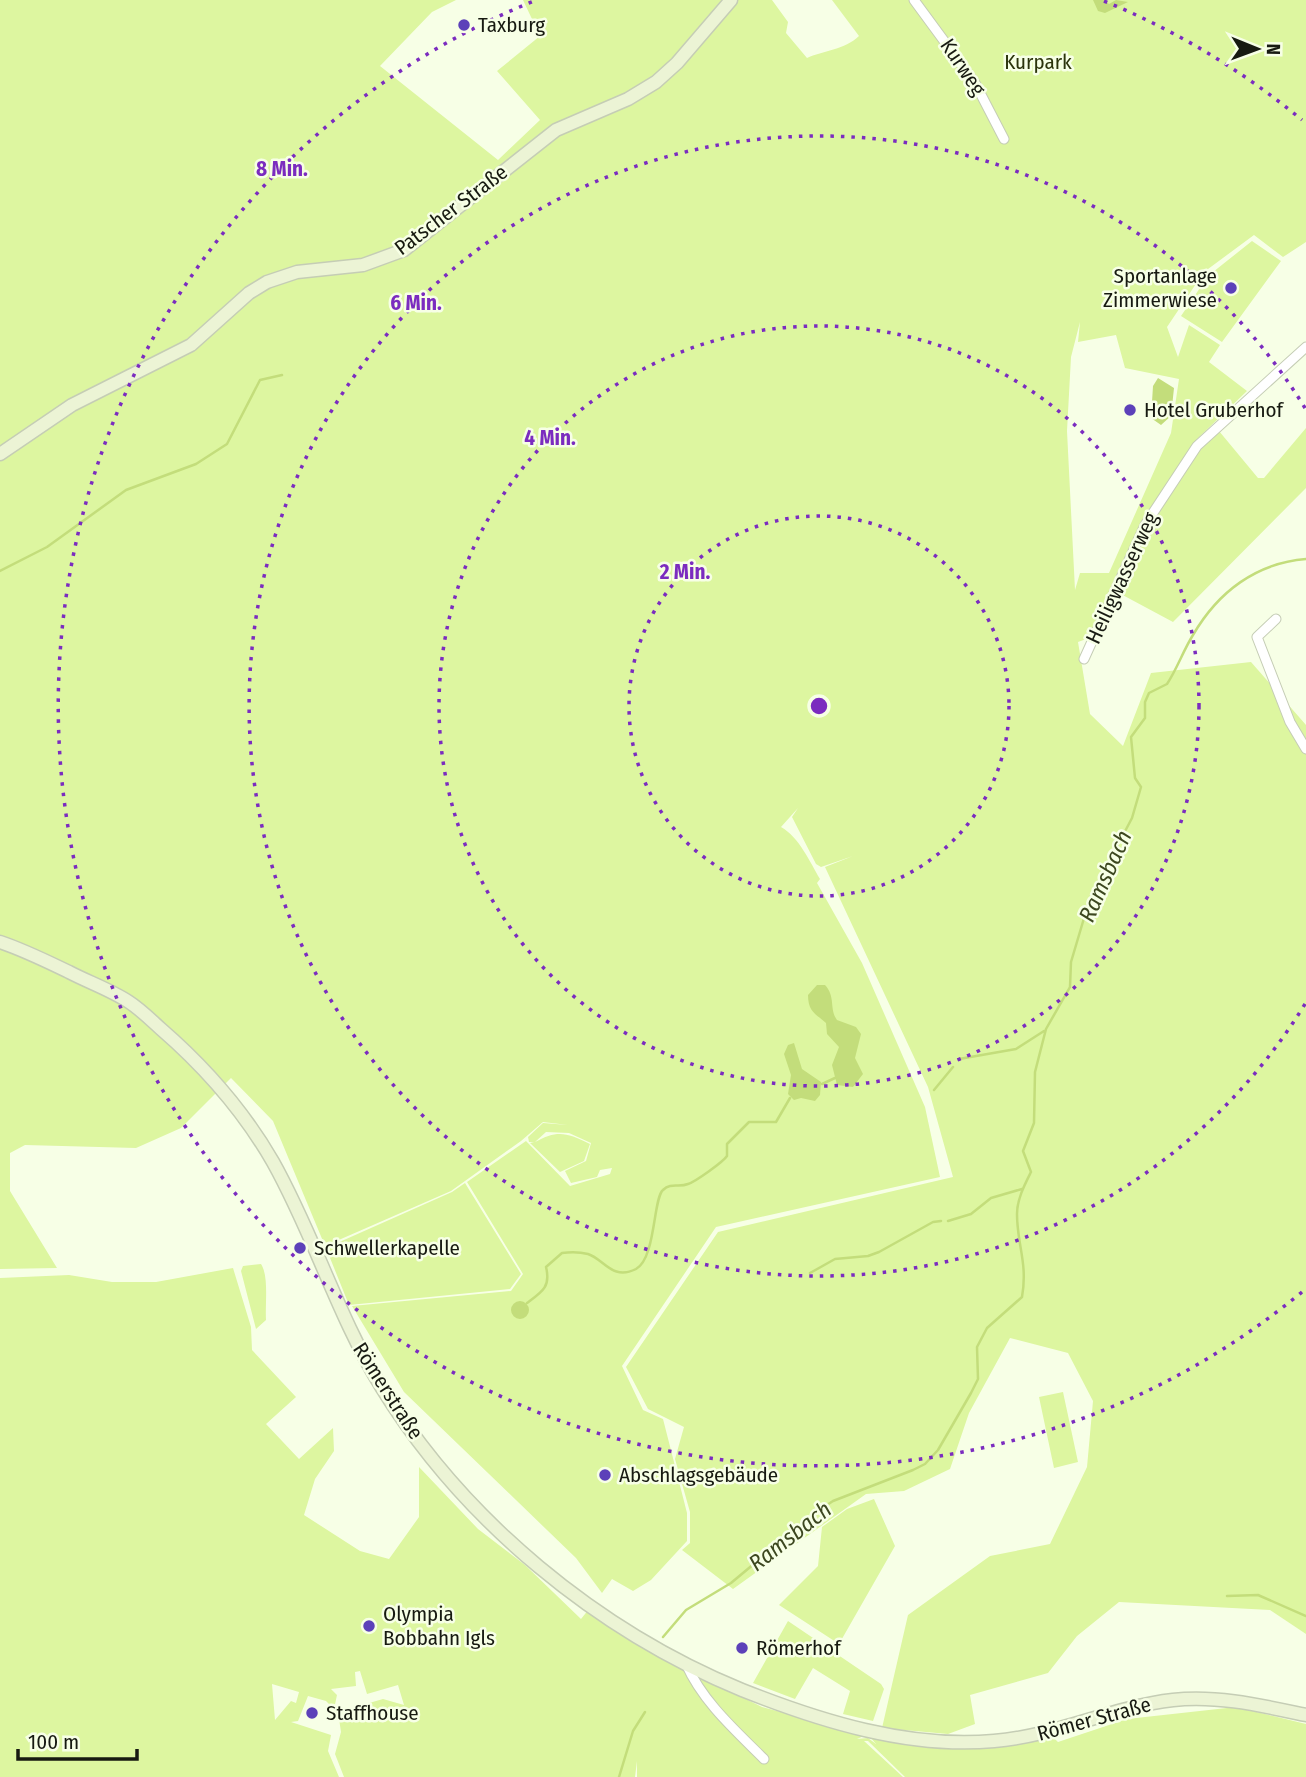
<svg xmlns="http://www.w3.org/2000/svg" width="1306" height="1777" font-family="'Fira Sans Condensed',sans-serif">
<rect width="100%" height="100%" fill="#f7ffe6"/>
<!-- green -->
<path fill="#ddf6a0" fill-rule="evenodd" d="M0,0H456L432,12L380,66L498,160L540,120L497,71L540,36L523,0H772L788,22L786,33L807,58C825,50 844,50 859,36L832,0H1306V242L1283,257L1254,235L1204,272L1167,327L1178,357L1189,325L1220,345L1209,362L1247,391L1197,439L1154,505L1089,638L1078,642L1090,714L1123,746L1151,673L1251,662L1306,725V1634L1270,1610L1119,1602L1077,1636L1048,1673L970,1695L975,1724L948,1734L882,1728L908,1615L990,1556L1050,1544L1087,1467L1093,1401L1068,1353L1010,1338L969,1413L950,1469L904,1491L866,1494L733,1589L682,1550L690,1543V1512L675,1459L684,1427L648,1409L626,1367L718,1232L953,1177L928,1087L825,867L853,856L821,867L816,864L792,817L798,808L781,827C799,837 810,862 820,879L817,883L862,963L925,1107L940,1177L716,1227L622,1366L643,1410L663,1419L687,1513V1541L651,1580L633,1591L612,1579L602,1593L576,1558L404,1392L352,1306L511,1291L523,1274L467,1182L526,1141L570,1186L610,1174L612,1168L600,1170L597,1177L571,1183L565,1171L586,1161L591,1143L569,1133L546,1132L535,1142C557,1130 566,1132 590,1144L584,1161L560,1172L530,1143L534,1142H529L528,1137L543,1123L568,1125L543,1122L521,1141L451,1191L325,1246L273,1121L231,1078L181,1128L136,1148L25,1145L10,1153V1191L57,1268L0,1269ZM1080,322L1078,342L1116,335L1125,368L1179,379L1171,433L1109,573H1080L1075,590L1067,431L1071,357Z
M1252,241L1281,261L1222,342L1181,316L1208,276Z
M1306,428V488L1173,622L1117,592C1140,540 1172,466 1219,431L1258,478H1264Z
M465,1183L521,1274L510,1289L349,1305L326,1248L452,1192Z
M261,1264C269,1276 265,1304 266,1320L256,1329L241,1271L243,1266Z
M233,1268L251,1327L252,1350L296,1397L266,1424L299,1459L333,1428L334,1451L315,1479L304,1515L360,1551L389,1559L419,1517V1467L478,1529L525,1565L581,1619L589,1609L681,1667L762,1707L866,1735L857,1739L868,1738L876,1744L871,1738L1021,1743L1053,1737L1058,1742L1127,1719L1236,1707L1306,1724V1777H905L868,1741H864L903,1777H637V1761L635,1777H344L335,1754L341,1732L338,1712L383,1699L404,1705L398,1685L367,1694L360,1671L355,1672L356,1686L331,1689L337,1695L334,1709L326,1701L308,1696L298,1721L291,1722L331,1735L328,1751L339,1777H0V1278L69,1275L112,1282H156ZM272,1684L299,1692L296,1703L291,1701L275,1720Z
M1063,1392L1078,1462L1054,1468L1039,1397Z
M874,1499L895,1546L839,1644L779,1605L818,1566L822,1527L847,1509Z
M788,1621L881,1684L884,1689L873,1721L843,1714L850,1691L813,1668L795,1699L753,1683Z"/>
<!-- water -->
<path fill="#c3dd7b" d="M1093,0H1104L1109,4L1116,0L1128,2L1105,13L1098,11Z
M1158,378L1174,388L1171,416L1161,425L1151,418L1153,386Z
M817,985H825C836,997 829,1009 837,1020L856,1027L861,1034L855,1058L863,1074L853,1087L837,1085L832,1065L839,1047L827,1034L826,1023C816,1014 808,1012 808,995Z
M794,1043L802,1069L821,1082L820,1095L815,1101L801,1098L794,1100L788,1094L791,1075L784,1054L788,1045Z
M511 1310a9 9 0 1 1 18 0a9 9 0 1 1-18 0Z"/>
<g fill="none" stroke-linecap="round" stroke-linejoin="round">
<!-- stream -->
<path stroke="#c3dd7b" stroke-width="2.5" d="M0,571L47,547L126,490L196,464L227,444L260,380L282,375
M959,1059L1016,1049L1044,1031
M822,1084L835,1078
M934,1090L953,1067
M948,1221L971,1214L991,1198L1022,1189
M810,1273L835,1259L868,1256L879,1252L933,1222L941,1221
M527,1303C542,1292 551,1287 546,1267L562,1253C570,1252 580,1252 588,1254C604,1259 612,1281 636,1269C656,1258 653,1198 663,1190C671,1182 679,1188 688,1184C695,1182 723,1162 727,1156V1144L749,1122H776L790,1098
M1227,1596L1258,1595L1306,1616
M663,1637L686,1610L731,1583L815,1513L833,1501L913,1470L925,1464L938,1450L971,1393L978,1379L977,1347L987,1328L1022,1297C1028,1263 1017,1245 1017,1214C1017,1199 1025,1184 1031,1172L1023,1151L1034,1123L1035,1072L1046,1029L1070,987L1071,962L1090,898L1132,818L1141,787L1135,778L1131,737L1145,718V702L1149,693L1167,684C1177,669 1183,651 1193,635C1218,592 1256,563 1306,559
M619,1777L633,1731L645,1712"/>
<defs>
<path id="street" d="M914,0L975,83L1004,139
M1276,619L1257,637L1290,722L1306,749
M1084,659L1145,525L1197,446L1306,347
M686,1664C703,1702 735,1730 764,1759"/>
<path id="secondary" d="M0,454L72,405L191,345L249,293L267,282L297,272L363,265L404,250L556,130L628,99L656,82L677,63L731,0
M0,942C24,950 46,961 69,972C88,982 111,990 129,1002C140,1009 151,1020 161,1029C206,1068 243,1110 273,1162C314,1235 338,1317 382,1388C464,1521 598,1631 742,1690C820,1721 909,1749 994,1741C1056,1736 1112,1707 1173,1700C1218,1695 1263,1706 1306,1715"/>
</defs>
<!-- street casing -->
<use href="#street" stroke="#c5cdb5" stroke-width="11"/>
<!-- secondary casing -->
<use href="#secondary" stroke="#c5cdb5" stroke-width="15"/>
<!-- street -->
<use href="#street" stroke="#fff" stroke-width="9"/>
<!-- secondary -->
<use href="#secondary" stroke="#ecf4d5" stroke-width="12"/>
</g>
<!-- distance rings -->
<g fill="none" stroke="#7b2cbf" stroke-width="3.5" stroke-dasharray="3.5 7">
<circle cx="819" cy="706" r="190"/>
<circle cx="819" cy="706" r="380"/>
<path d="M1305 1004A570 570 0 1 1 1305 408"/>
<path d="M1302 1292A760 760 0 1 1 534 1M1104 1A760 760 0 0 1 1302 120"/>
</g>
<!-- markers -->
<g fill="#5c41b9" stroke="#f7ffe6" stroke-width="2.5">
<circle cx="464" cy="25" r="7"/>
<circle cx="1231" cy="288" r="7"/>
<circle cx="1130" cy="410" r="7"/>
<circle cx="300" cy="1248" r="7"/>
<circle cx="605" cy="1475" r="7"/>
<circle cx="369" cy="1626" r="7"/>
<circle cx="742" cy="1648" r="7"/>
<circle cx="312" cy="1713" r="7"/>
</g>
<g text-anchor="middle" dominant-baseline="central" stroke-width="5" stroke-linejoin="round" paint-order="stroke">
<!-- poi labels -->
<g font-size="21" fill="#171a11" stroke="#f7ffe6" text-anchor="start">
<text x="478" y="25">Taxburg</text>
<text x="1217" y="276" text-anchor="end">Sportanlage<tspan x="1217" dy="24">Zimmerwiese</tspan></text>
<text x="1144" y="410">Hotel Gruberhof</text>
<text x="314" y="1248">Schwellerkapelle</text>
<text x="619" y="1475">Abschlagsgebäude</text>
<text x="383" y="1614">Olympia<tspan x="383" dy="24">Bobbahn Igls</tspan></text>
<text x="756" y="1648">Römerhof</text>
<text x="326" y="1713">Staffhouse</text>
</g>
<!-- park labels -->
<g font-size="21" fill="#2b340b" stroke="#f7ffe6">
<text x="1038" y="62">Kurpark</text>
</g>
<!-- street labels -->
<g font-size="21" fill="#171a11" stroke="#f7ffe6">
<text transform="translate(963 67) rotate(56)">Kurweg</text>
<text transform="translate(451 210) rotate(-37)">Patscher Straße</text>
<text transform="translate(1122 578) rotate(-65)">Heiligwasserweg</text>
<text transform="translate(388 1391) rotate(57)">Römerstraße</text>
<text transform="translate(1094 1719) rotate(-15)">Römer Straße</text>
</g>
<!-- water labels -->
<g font-size="23" font-style="italic" fill="#3c471f" stroke="#f7ffe6">
<text transform="translate(1105 876) rotate(-66)">Ramsbach</text>
<text transform="translate(790 1536) rotate(-38)">Ramsbach</text>
</g>
</g>
<circle cx="819" cy="706" r="10" fill="#7b2cbf" stroke="#f7ffe6" stroke-width="3.5"/>
<g font-size="21" text-anchor="middle" font-weight="bold" fill="#7b2cbf" stroke="#f7ffe6" stroke-width="5" stroke-linejoin="round" paint-order="stroke">
<text x="282" y="176">8 Min.</text>
<text x="416" y="310">6 Min.</text>
<text x="550" y="445">4 Min.</text>
<text x="685" y="579">2 Min.</text>
</g>
<!-- north arrow -->
<g transform="translate(1257 49) rotate(91)" stroke="#f7ffe6" stroke-width="5" paint-order="stroke">
<path d="M0-5L12 26L0 18L-12 26Z" fill="#171a11"/>
<text y="-10" font-size="19" font-weight="bold" text-anchor="middle" fill="#171a11">N</text>
</g>
<!-- scale -->
<path d="M18 1749v10h119v-10" fill="none" stroke="#171a11" stroke-width="3.5"/>
<text x="28" y="1749" font-size="21" fill="#171a11" stroke="#f7ffe6" stroke-width="5" paint-order="stroke">100 m</text>
</svg>
